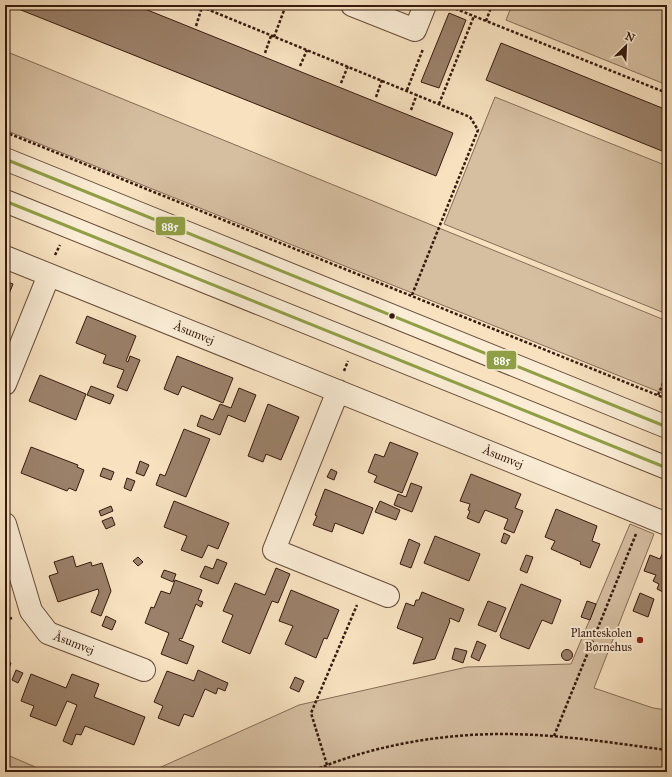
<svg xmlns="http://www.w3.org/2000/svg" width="672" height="777" font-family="'IM FELL Great Primer',serif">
<rect width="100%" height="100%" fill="#f7e1bf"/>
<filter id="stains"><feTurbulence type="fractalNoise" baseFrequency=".005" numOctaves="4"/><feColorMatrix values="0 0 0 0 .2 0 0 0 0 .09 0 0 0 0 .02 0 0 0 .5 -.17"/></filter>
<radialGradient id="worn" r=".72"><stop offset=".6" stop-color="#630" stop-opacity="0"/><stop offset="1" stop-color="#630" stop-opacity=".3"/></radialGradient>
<!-- green -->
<path fill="#d6bfa1" stroke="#866c58" d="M512,5H667V85L506,20Z
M5,51L667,321V395L5,130Z
M495,97L667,166V314L444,224Z
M630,524L654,534L594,688L653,708L667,710V772H150L299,705L467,667L571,664Z
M5,754L47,772H5Z"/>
<!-- building -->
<path fill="#9b816a" stroke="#371a0e" d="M18,5H135L453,133L436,176L16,8Z
M449,13L466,20L439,88L421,82Z
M501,43L667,110V153L486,80Z
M5,281L13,284L5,304Z
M87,316L136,336L126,361L128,362L130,356L140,360L127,391L117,387L124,370L103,363L106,355L76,343Z
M177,356L233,378L223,403L182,386L178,395L164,389Z
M40,375L86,394L76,420L29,401Z
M91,386L114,395L110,404L87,395Z
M239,388L256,395L245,422L228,415L220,435L197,426L201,415L213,420L220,404L231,408Z
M268,404L299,417L281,460L266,454L263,462L248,456Z
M184,429L210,439L186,497L156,485L160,474L165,476Z
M390,442L418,453L402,493L374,482L377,476L368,472L375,454L384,457Z
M31,447L78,465L77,467L84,470L76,491L69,488L67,491L21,473Z
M140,461L149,465L144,476L136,473Z
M103,468L114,472L111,480L100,476Z
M331,469L337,472L334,480L327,477Z
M471,474L521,494L515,508L523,511L514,533L504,529L508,519L485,510L479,523L467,518L470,511L468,510L470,504L460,501Z
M127,478L135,481L131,491L124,488Z
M411,483L422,487L412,512L394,505L398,494L406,497Z
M325,489L373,508L363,534L335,523L332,532L313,525L317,516L315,515Z
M174,501L229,523L218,549L208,545L202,558L181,550L187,536L164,527Z
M380,501L400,510L396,520L375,512Z
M111,506L113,511L101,516L99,511Z
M556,509L597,526L592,541L600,544L590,568L580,564L581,562L551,549L555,541L545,537Z
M112,517L115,525L106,529L102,521Z
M504,533L510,536L506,544L501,542Z
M435,536L480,554L469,581L424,563Z
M409,539L420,544L411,568L400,564Z
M667,543V582L663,592L657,589L659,584L653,581L656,575L644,571L650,555L660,559Z
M526,555L533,557L527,573L520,570Z
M73,556L76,567L91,562L92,566L102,563L111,591L101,616L91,612L99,592L98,589L58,602L49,576L58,573L54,562Z
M138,557L143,562L138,566L133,561Z
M217,559L227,563L218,584L200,577L205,566L213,569Z
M276,568L290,574L278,603L272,601L250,654L222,642L233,615L223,611L235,583L265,595Z
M164,570L176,574L173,582L161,577Z
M175,580L202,590L198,600L203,602L201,607L196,604L182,639L180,638L179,640L194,646L187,664L161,654L169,633L145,623L151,607L154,608L161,591L170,594Z
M521,584L561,600L552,624L542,620L529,649L501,638L500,635Z
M291,590L339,610L327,639L324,638L316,658L285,644L293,626L279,621Z
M422,592L464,609L459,622L450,618L449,620L450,621L435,659L413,664L423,638L397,628L406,603L414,606L416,600H419Z
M640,593L654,599L648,617L633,611Z
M488,601L506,608L496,632L478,625Z
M587,601L596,604L590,620L581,617Z
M106,616L116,621L112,630L102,626Z
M5,624L10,637L5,639Z
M477,641L486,645L479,661L471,657Z
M455,648L467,651L463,663L452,659Z
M561.5 655a5.5 5.5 0 1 1 11 0a5.5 5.5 0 1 1-11 0Z
M5,660L11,663L5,679Z
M16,670L23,673L18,683L12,680Z
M198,670L228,683L225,691L218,688L216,694L205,689L193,717L184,714L179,726L158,718L163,706L154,702L167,671L194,681Z
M31,674L66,688L72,674L99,684L94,697L145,717L134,745L85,726L81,735L76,734L72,745L63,741L77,705L67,701L56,726L30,716L34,706L21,701Z
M295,677L304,681L299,692L290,688Z"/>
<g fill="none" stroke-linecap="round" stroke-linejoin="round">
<defs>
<path id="minor" d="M352,5L415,30L425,5
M5,257L667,524
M5,384L49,275
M338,391L274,550L388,596
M5,524L31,611L48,633L144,670"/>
<path id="tertiary" d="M5,159L667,427
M5,201L667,468"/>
</defs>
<!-- minor casing -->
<use href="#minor" stroke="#674c3a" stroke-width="24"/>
<!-- tertiary casing -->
<use href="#tertiary" stroke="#674c3a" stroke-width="24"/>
<!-- path -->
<path stroke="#371a0e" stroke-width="2.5" stroke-dasharray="3 2" stroke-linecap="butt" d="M197,5L470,117L478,130L412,295
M446,5L667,93
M154,9L156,5
M486,21L492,5
M196,26L202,7
M274,37L286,5
M265,53L271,36
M300,66L307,50
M341,83L348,66
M407,90L423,49
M376,97L382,80
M439,104L474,16
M411,110L417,94
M5,132L667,399
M55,255L60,245
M344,371L348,361
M658,395L667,374
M5,620L12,618
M554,736L636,534
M327,765L311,713L357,605
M310,772C370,746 438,734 503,734C558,734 613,743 667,750"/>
<!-- minor -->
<use href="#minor" stroke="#faecd5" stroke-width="22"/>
<!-- tertiary -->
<use href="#tertiary" stroke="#faecd5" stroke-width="22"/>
<defs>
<path id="bus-1" d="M5,159L667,427
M5,201L667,468"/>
</defs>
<!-- bus-1 casing -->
<use href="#bus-1" stroke="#faecd5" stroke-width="6"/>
<!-- bus-1 -->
<use href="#bus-1" stroke="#909f45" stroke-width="3"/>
</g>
<!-- markers -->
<circle fill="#371a0e" stroke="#faecd5" stroke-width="1.5" cx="392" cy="316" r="3.5"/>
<circle fill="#8f2418" stroke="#faecd5" stroke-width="1.5" cx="640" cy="640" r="4"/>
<g text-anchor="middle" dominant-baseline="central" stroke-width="4" stroke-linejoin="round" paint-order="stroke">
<!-- street labels -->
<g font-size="12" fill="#371a0e" stroke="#faecd5">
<text transform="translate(194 333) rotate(22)">Åsumvej</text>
<text transform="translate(503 457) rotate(22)">Åsumvej</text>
<text transform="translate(74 643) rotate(21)">Åsumvej</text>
</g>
<!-- poi labels -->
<g font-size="12" fill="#371a0e" stroke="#faecd5" text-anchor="end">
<text x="632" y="633">Planteskolen<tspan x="632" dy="14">Børnehus</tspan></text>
</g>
</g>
<g stroke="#faecd5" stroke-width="1.5">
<rect x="155" y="216" width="31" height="20" rx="4" fill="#909f45"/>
<rect x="486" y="350" width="31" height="20" rx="4" fill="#909f45"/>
</g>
<g font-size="11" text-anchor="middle" font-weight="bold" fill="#fff">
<text x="170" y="230">885</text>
<text x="502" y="364">885</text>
</g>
<!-- margin -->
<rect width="672" height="777" fill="none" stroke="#f7e1bf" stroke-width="20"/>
<rect x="6" y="6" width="660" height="765" fill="none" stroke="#371a0e" stroke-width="2"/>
<rect x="10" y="10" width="652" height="757" fill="none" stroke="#371a0e"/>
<!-- north arrow -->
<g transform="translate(626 46) rotate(24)" stroke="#faecd5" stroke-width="3" paint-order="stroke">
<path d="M0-3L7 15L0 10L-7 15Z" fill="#371a0e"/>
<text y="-6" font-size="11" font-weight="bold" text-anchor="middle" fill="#371a0e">N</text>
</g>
<rect width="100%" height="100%" filter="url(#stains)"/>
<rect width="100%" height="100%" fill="url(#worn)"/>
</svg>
